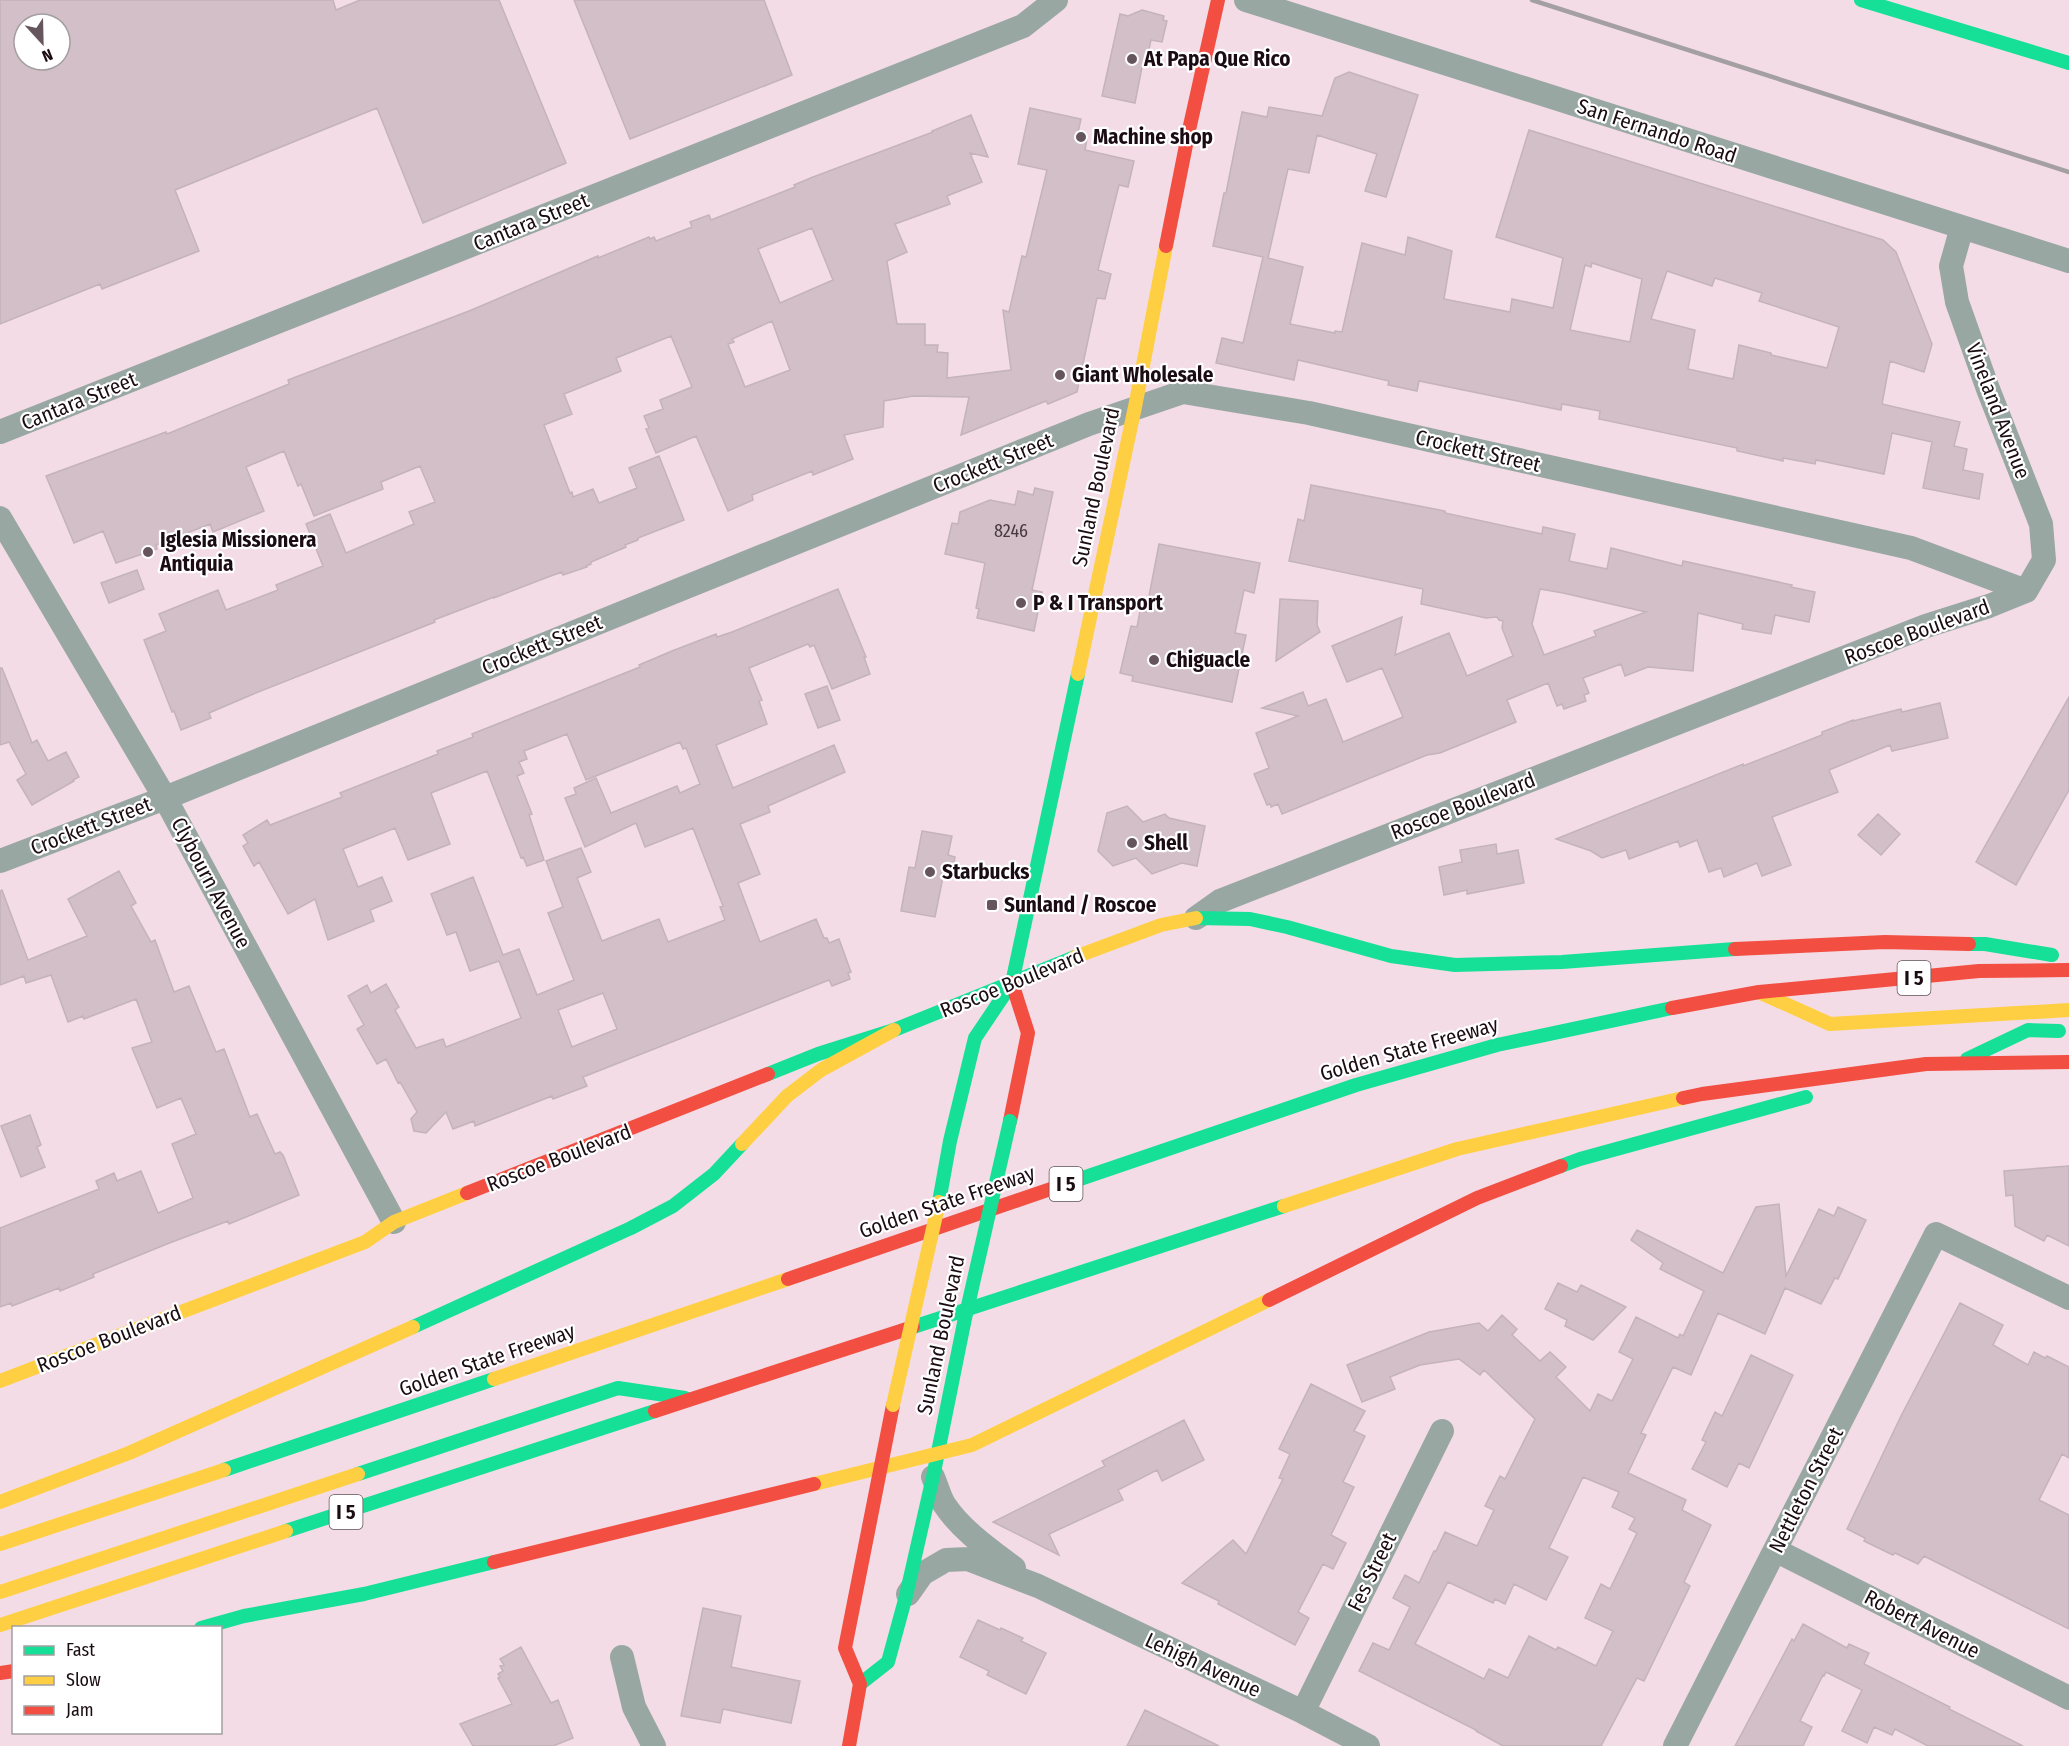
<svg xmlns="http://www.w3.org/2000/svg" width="2069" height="1746" font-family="'Fira Sans Condensed',sans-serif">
<rect width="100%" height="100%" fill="#f3dce5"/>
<!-- building -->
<path fill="#d2bfc7" stroke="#c4b3ba" stroke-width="1.5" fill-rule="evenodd" d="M0,0H333L336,10L360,0H499L566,163L423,223L377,108L175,190L199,251L102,289L100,284L0,324ZM24,24H60V60H24Z
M574,0H764L792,75L630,139Z
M1142,10L1164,16L1163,20L1167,21L1162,42L1151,40L1146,63L1143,62L1135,103L1102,96L1120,14L1128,16Z
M1349,72L1418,95L1386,197L1365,191L1377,154L1317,135L1309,173L1288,169L1268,258L1303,267L1290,324L1335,333V331L1342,332L1362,243L1405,255L1408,237L1452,251L1444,299L1510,312L1512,299L1553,308L1563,258L1496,237L1529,130L1883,240L1896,252L1932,344L1924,372L1890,361L1882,404L1960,422L1954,446L1967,449L1963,470L1983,474L1979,499L1923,488L1932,442L1892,433L1884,474L1816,460L1815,464L1783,458V461L1737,451V448L1599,419L1600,411L1562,404L1561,410L1419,381L1417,391L1388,385L1389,381L1298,360L1294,380L1216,363L1222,338L1243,343L1263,257L1213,246L1224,193H1226L1242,112L1267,117L1269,107L1322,116L1335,78ZM1592,263L1642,279L1630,342L1570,330L1585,265L1591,267ZM1667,271L1712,286L1715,278L1762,293L1759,301L1839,327L1827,368L1771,355V353L1739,345L1733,379L1688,369L1695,330L1651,319Z
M1030,108L1081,119L1077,137L1087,139L1085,150L1134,161L1128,187L1119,185L1112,213L1098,270L1111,274L1105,299L1097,298L1077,392L1048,404L1046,401L961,435L969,397L913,396L884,401L883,427L844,435L853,459L813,475L812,471L752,495L753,500L728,511L696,436L656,453L646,429L649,428L644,416L663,409L660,400L692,387L671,336L616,358L621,371L564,394L572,414L544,425L570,493L572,492L573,497L593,489L599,503L637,488L629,468L659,456L684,520L638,538V540L625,545L626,547L591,562V564L586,566L587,567L563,575L562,572L548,577L494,598V597L434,620L435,622L251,695L209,713L211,718L181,730L174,711L172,712L144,640L166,631L159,614L218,590L226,610L278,590L276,585L323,566L306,524L330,514L346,553L414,524L409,512L435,502L420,466L381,482L383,489L314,516L301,484L298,486L284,451L246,467L264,511L213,532L210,524L156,545L157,549L116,563L103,531L74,543L46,476L166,432L167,434L289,384L288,380L469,311L598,256V258L649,237L650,239L654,237L656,241L692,227L690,222L709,215L711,220L795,187L794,185L813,177L933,132L932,131L971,115L988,157L970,153L982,182L947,196L950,204L895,224L907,252L887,261L897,324H925V345H938L937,352L948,353L947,378L1011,370L1003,310L1009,312L1022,256L1026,257L1047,170L1018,164ZM812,228L833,280L780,303L758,249ZM772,321L790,370L745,387L728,344L734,342L732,339Z
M1311,485L1445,511V513L1542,534L1543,527L1575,534L1569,561L1607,569L1611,548L1682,566L1683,561L1792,585L1791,587L1815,592L1809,622L1775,615L1771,634L1742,629L1743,624L1698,613L1693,671L1648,667L1625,676L1621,664L1583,678L1589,693L1584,695L1586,701L1564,709L1562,704L1557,706L1548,683L1507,700L1516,722L1440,753L1427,755L1282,814L1278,804L1271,807L1270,804L1267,805L1254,774L1269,768L1256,733L1298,716L1262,708L1303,692L1308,706L1326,699L1343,742L1403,717L1382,668L1347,682L1332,646L1402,617L1395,655L1449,633L1467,676L1513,656L1502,628L1503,621L1499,620L1497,617L1486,618L1421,604L1423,589L1289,561L1298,519L1304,521ZM1540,589L1563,593L1646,612L1594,631L1596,636L1544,655L1532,624Z
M1035,488L1053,492L1032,590L1042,592L1034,631L977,618L979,609L976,608L985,563L945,554L952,523L958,524L960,512L990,500L1015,505L1018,491L1033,495Z
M1159,544L1260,563L1254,593L1244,590L1235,633L1246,635L1232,702L1132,681L1133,676L1120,673L1131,626L1137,627L1140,611L1146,612Z
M137,570L144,589L109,603L101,583Z
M838,589L866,657H864L870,674L832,689L814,645L810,647L808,644L749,668L762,700L759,701L767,724L716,745L733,788L834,745L845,772L768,806L770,812L740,824L760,874L738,883L760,942L816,919L824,938H827L829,943L839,939L851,972L848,973L850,979L832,986L829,980L583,1077L587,1086L553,1099L552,1096L475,1126L474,1121L453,1129L446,1112L426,1133L414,1131L411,1119L417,1112L400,1082L398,1083L386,1059L377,1064L357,1029L364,1025L348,996L367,985L371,993L386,984L399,1007L395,1010L416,1048L443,1039L446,1047L521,1018L499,961L470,971L456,932L447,935L431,894L473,877L503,955L519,949L537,995L574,980L548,913L563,907L546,861L581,848L591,872L577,878L602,941L659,919L668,942L725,920L720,907L723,906L693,828L645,847L636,823L585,847L565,798L576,794L574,788L596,778L611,813L677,786L680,793L700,784L686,748L683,749L680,742L586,780L567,734L524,751L527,759L519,762L524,773L517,776L532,814L529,815L544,860L527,866L523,857L521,858L487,771L431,793L450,844L408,860L395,828L343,849L358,887L382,877L392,901L370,910L374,921L328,940L315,899L288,914L259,862L254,866L243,846L248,843L243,835L267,820L270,825L342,797L340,793L438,754L437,751L473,737L472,734L640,667L639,665L672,651L716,634L717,637L732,632ZM603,993L617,1029L572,1047L558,1010Z
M1280,599L1318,601L1317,625L1320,632L1276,661Z
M0,668H2L32,743L37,740L48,761L66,752L79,777L73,780L74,781L32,805L17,780L26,774L9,742L0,745Z
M827,686L840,720L818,728L805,694Z
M2069,697V790L2016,885L1976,862Z
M1940,703L1948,738L1892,751L1890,745L1829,770L1838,792L1772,817L1791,865L1762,876L1757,863L1724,877L1721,868L1709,872L1697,840L1680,847L1678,841L1629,859L1626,850L1602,858L1591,851L1556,839L1743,764V766L1822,735V732L1853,720V721L1901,709L1902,712Z
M1127,806L1143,822L1165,814L1169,818L1205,826L1197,866L1182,863L1152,874L1136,858L1113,866L1098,851L1107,813Z
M1878,814L1900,834L1881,855L1858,835Z
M922,831L952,836L948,855L955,857L951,878L943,877L935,917L901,911L909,867L915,868Z
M1496,844L1497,854L1518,850L1524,883L1467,894V890L1444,895L1439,867L1462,862L1460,850Z
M119,871L136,903L131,906L151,942L155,940L174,992L189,986L216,1052L224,1049L250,1117L257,1114L275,1154L280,1152L283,1155L299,1195L229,1224L228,1221L172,1242L93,1274L94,1277L60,1291L59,1288L12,1306L11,1303L0,1307V1228L99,1189L96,1181L114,1173L117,1181L141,1171L158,1213L193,1198L172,1144L196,1134L181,1098L157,1108L132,1048L152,1042L136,999L84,1019L83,1016L68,1022L51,975L26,983L24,976L0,985V891L2,890L28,960L87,936L68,899Z
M30,1115L41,1145L37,1147L45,1167L21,1177L1,1126Z
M2069,1166V1246L2047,1235L2044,1241L2015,1226L2013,1195L2006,1196L2004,1171Z
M1779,1204L1786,1276L1819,1209L1834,1216L1838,1207L1866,1220L1838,1279L1835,1278L1821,1304L1785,1288L1765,1334L1718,1313L1691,1375L1673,1367L1641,1433L1646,1435L1628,1473L1686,1500L1682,1510L1711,1525L1684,1582L1690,1586L1644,1681L1637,1678L1601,1746H1503L1476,1731V1730L1359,1671L1373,1643L1389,1650L1410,1607L1393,1598L1405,1575L1419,1583L1434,1551H1436L1445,1532L1477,1546L1494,1510L1485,1506L1500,1476L1505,1479L1535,1419L1484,1370L1480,1375L1459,1359L1420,1365L1390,1377L1395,1389L1362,1402L1347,1365L1429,1332L1479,1323L1488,1331L1502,1315L1517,1329L1512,1335L1540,1361L1550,1352L1566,1367L1556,1377L1590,1411L1598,1394L1612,1401L1633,1359L1619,1352L1636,1317L1678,1338L1680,1334L1683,1336L1704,1291L1660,1269L1663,1263L1631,1240L1637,1230L1723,1273L1756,1207ZM1583,1477L1619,1492L1612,1507L1635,1518L1629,1529L1637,1533L1610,1589L1601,1584L1585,1618L1613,1631L1596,1666L1558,1647L1556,1650L1529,1636L1508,1678L1489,1669L1484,1679L1415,1644L1448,1582L1493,1603L1495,1599L1505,1604L1514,1584L1546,1600L1568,1557L1549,1548Z
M1558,1283L1577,1292L1581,1285L1626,1307L1593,1340L1565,1326L1567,1320L1545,1309Z
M1960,1303L2003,1325L1993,1345L2028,1365L2034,1352L2045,1358L2047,1356L2069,1367V1458L2062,1454L2039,1500L2069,1515V1629L1924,1556L1918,1564L1895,1553L1893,1555L1864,1541L1865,1538L1847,1529L1901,1416Z
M1751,1355L1793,1375L1749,1468L1739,1463L1727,1487L1692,1469L1706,1442L1702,1440L1715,1412L1722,1416Z
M1311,1384L1365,1411L1354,1431L1365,1436L1343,1482L1354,1487L1331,1535L1346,1543L1333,1569L1323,1564L1298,1612L1309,1618L1295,1645L1218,1604L1219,1601L1182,1583L1233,1540L1246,1554L1283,1479L1279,1478L1290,1454L1279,1449Z
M1184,1420L1204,1460L1162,1481L1157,1470L1118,1490L1123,1500L1049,1534L1059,1555L993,1522L1105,1466L1102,1461Z
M703,1608L741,1616L731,1667L800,1681L791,1723L723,1709L720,1723L681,1716Z
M978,1620L1000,1630L1001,1628L1023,1638L1021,1641L1046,1653L1026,1694L987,1675L989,1671L960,1657Z
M1803,1624L1847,1648L1849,1644L1869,1653L1864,1664L1950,1707L1949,1709L2023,1746H1928L1895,1729L1892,1735L1874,1727L1867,1743L1842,1731L1862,1690L1826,1672L1824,1676L1823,1675L1800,1721L1812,1727L1803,1746H1735L1792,1639L1794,1641Z
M521,1647L551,1703L558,1700L573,1738L553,1746H473L460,1724L512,1704L498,1678L500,1677L498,1674L503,1671L500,1666L504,1665L500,1659Z
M1145,1710L1219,1746H1127Z"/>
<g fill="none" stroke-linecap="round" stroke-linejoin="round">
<!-- street -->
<path stroke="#99a7a3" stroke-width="24" d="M1246,0L2069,261
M1962,227L1951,266L1957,302L1988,389L2041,524L2044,560L2026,591
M0,432L1023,26L1056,0
M0,518L165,798L394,1222
M0,861L165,798L1089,424L1183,392L1309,413L1911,548L2026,591
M1196,918L1220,901L1926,626L1989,606L2026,591
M933,1477C937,1486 939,1496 944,1504C961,1530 990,1550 1014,1568
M1775,1550L2069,1698
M908,1594L922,1574L946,1560L968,1559L1038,1586L1303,1712L1368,1746
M622,1657L634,1707L654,1746
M1303,1712L1442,1431
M1675,1746L1936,1234L2069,1298"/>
<!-- fast -->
<path stroke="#16e098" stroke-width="14" d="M1861,0L2069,63
M1196,918L1250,919L1287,927L1391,956L1455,965L1562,962L1735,949
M1969,944H1985L2052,955
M1967,1059L2028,1030L2059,1031
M768,1074L818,1054L894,1030L1075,957
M1561,1166L1580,1159L1806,1097
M1074,1181L1356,1085L1497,1045L1672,1008
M939,1202L950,1141L975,1038L1012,983L1078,674
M413,1327L631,1228L673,1206L714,1174L742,1144
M913,1327L1284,1206
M224,1470L494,1379
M358,1474L618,1388L685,1398
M286,1531L655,1411
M201,1628L244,1616L364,1594L494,1562
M860,1684L888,1662L906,1596L933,1477L964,1323"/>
<!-- slow -->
<path stroke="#ffcf43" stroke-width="14" d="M1078,674L1135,407L1166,246
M1075,957L1161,925L1196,918
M1761,993L1830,1024L2069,1010
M742,1144L787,1096L821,1070L894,1030
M1284,1206L1457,1149L1683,1098
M494,1379L788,1279
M0,1381L365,1242L394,1222L467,1193
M814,1484L972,1445L1269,1300
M0,1502L129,1453L413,1327
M0,1544L224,1470
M0,1592L358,1474
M0,1625L286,1531"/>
<!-- jam -->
<path stroke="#f24e42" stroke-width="14" d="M1166,246L1189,130L1218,0
M1735,949L1885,942L1969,944
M1672,1008L1759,992L1979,971L2069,970
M1683,1098L1702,1094L1926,1064L2069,1062
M1010,1121L1028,1033L1012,983
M467,1193L768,1074
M788,1279L1074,1181
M1269,1300L1477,1198L1561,1166
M655,1411L913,1327
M494,1562L814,1484
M0,1673L14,1671
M849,1746L860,1684L845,1648L893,1405"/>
<!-- rail -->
<path stroke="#a4a0a2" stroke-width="4.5" d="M1532,0L2069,172"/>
<!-- fast-bridge -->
<path stroke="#16e098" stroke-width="14" d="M964,1323L1010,1121"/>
<!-- slow-bridge -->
<path stroke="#ffcf43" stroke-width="14" d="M893,1405L939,1202"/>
</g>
<!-- markers -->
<g fill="#66555c" stroke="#fff" stroke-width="2">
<circle cx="1132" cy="59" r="6"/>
<circle cx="1081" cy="137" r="6"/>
<circle cx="1060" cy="375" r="6"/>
<circle cx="148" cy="552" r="6"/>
<circle cx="1021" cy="603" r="6"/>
<circle cx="1154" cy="660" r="6"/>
<circle cx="1132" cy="843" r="6"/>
<circle cx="930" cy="872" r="6"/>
<rect x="986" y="899" width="12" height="12" rx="3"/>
</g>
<g text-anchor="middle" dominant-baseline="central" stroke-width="4.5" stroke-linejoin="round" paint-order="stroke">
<!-- number labels -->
<g font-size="18" fill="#48393f">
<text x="1011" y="531">8246</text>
</g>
<!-- shield labels -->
<g fill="#fff" stroke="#5f5559" stroke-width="1.5">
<rect x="1897.5" y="961" width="33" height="34" rx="4.5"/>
<rect x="1049.5" y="1167" width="33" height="34" rx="4.5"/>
<rect x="329.5" y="1495" width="33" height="34" rx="4.5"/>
</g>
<g font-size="20" font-weight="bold" fill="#1a0c12">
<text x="1914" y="978">I 5</text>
<text x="1066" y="1184">I 5</text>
<text x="346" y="1512">I 5</text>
</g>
<!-- poi labels -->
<g font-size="21" font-weight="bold" fill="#1a0c12" stroke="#fff" text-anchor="start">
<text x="1144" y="59">At Papa Que Rico</text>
<text x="1093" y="137">Machine shop</text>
<text x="1072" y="375">Giant Wholesale</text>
<text x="160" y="540">Iglesia Missionera<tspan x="160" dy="24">Antiquia</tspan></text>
<text x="1033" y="603">P &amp; I Transport</text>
<text x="1166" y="660">Chiguacle</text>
<text x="1144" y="843">Shell</text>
<text x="942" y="872">Starbucks</text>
<text x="1004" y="905">Sunland / Roscoe</text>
</g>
<!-- street labels -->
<g font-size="21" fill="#1a0c12" stroke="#fff">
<text transform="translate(1657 131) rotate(18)">San Fernando Road</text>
<text transform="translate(531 222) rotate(-22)">Cantara Street</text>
<text transform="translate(79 401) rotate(-22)">Cantara Street</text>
<text transform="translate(1998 411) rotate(69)">Vineland Avenue</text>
<text transform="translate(1478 451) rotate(13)">Crockett Street</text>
<text transform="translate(993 463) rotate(-22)">Crockett Street</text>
<text transform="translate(1096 487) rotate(-78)">Sunland Boulevard</text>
<text transform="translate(1917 632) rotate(-20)">Roscoe Boulevard</text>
<text transform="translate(542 645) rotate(-22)">Crockett Street</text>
<text transform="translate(1463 806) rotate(-21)">Roscoe Boulevard</text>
<text transform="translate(91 826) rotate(-21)">Crockett Street</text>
<text transform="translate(211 883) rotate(62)">Clybourn Avenue</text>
<text transform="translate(1012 983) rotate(-22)">Roscoe Boulevard</text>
<text transform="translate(1409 1049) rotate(-16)">Golden State Freeway</text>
<text transform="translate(559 1158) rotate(-21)">Roscoe Boulevard</text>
<text transform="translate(947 1202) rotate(-19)">Golden State Freeway</text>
<text transform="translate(941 1335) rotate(-78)">Sunland Boulevard</text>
<text transform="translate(109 1339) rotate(-21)">Roscoe Boulevard</text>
<text transform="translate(487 1360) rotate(-19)">Golden State Freeway</text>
<text transform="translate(1806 1490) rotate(-63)">Nettleton Street</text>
<text transform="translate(1372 1572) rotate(-64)">Fes Street</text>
<text transform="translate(1922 1624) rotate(27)">Robert Avenue</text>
<text transform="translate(1203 1665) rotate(25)">Lehigh Avenue</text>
</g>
</g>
<!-- legend -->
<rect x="12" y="1626" width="210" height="108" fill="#ffffff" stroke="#a39ea0" stroke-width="1.5"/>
<rect x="24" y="1646" width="30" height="9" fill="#16e098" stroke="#a39ea0" stroke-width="1.5"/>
<text x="66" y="1656" font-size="18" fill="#1a0c12">Fast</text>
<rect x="24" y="1676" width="30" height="9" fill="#ffcf43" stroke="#a39ea0" stroke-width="1.5"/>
<text x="66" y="1686" font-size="18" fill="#1a0c12">Slow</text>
<rect x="24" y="1706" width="30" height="9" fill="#f24e42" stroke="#a39ea0" stroke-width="1.5"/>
<text x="66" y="1716" font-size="18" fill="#1a0c12">Jam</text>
<!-- north arrow -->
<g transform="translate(42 42) rotate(158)"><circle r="28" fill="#ffffff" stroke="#a39ea0" stroke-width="1.5"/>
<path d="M0-4.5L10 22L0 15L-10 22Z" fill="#66555c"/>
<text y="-9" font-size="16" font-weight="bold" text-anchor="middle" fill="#1a0c12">N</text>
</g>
</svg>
